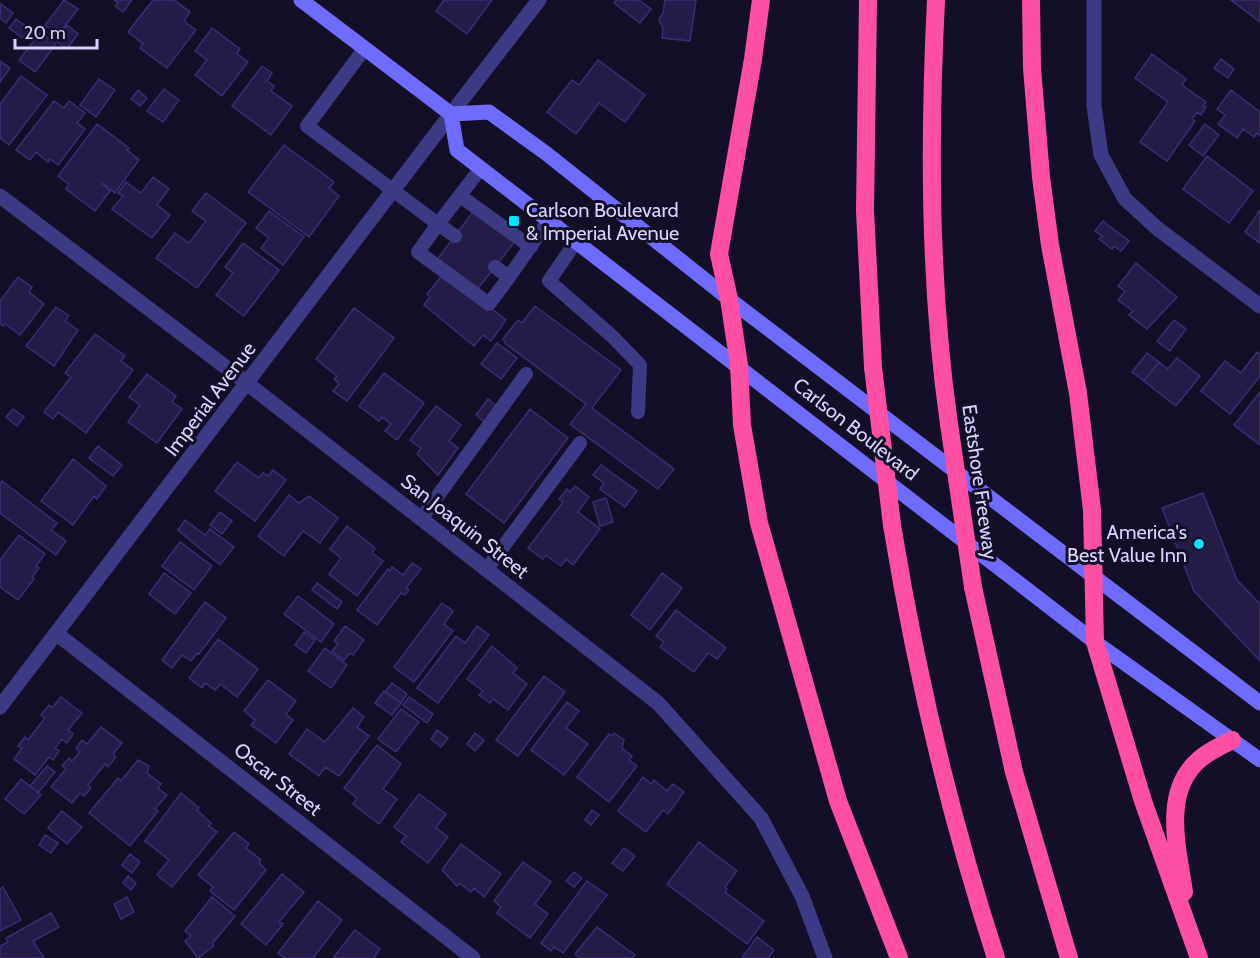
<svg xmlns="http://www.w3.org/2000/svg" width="1260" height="958" font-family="Cabin,sans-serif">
<rect width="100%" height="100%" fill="#130f26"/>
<!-- building -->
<path fill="#241b47" stroke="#3b2d73" stroke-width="1.5" d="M64,0L78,9L58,35L45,25Z
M114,0H132L123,12L115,6L118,3Z
M153,0H174L190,12L184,21L196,30L167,68L140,48L143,44L128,32Z
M444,0H492L467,34L436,11Z
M616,0H639L651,9L640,23L614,3Z
M665,0H696L690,41L662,38L663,29L659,19L663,13Z
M1231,0H1260V22Z
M1,4L13,13L6,23L0,18Z
M16,19L31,30L24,39L9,28Z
M67,25L78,34L67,49L55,40Z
M212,28L240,49L237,54L248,62L222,96L195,75L207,60L195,51Z
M40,33L56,44L35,72L19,60Z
M1152,54L1186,79L1182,85L1206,102L1203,106L1206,107L1201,115L1197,112L1192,119L1195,121L1167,161L1140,142L1168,102L1135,78Z
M1221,59L1234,69L1228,78L1214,68Z
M598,60L645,95L625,122L599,103L576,134L547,112L572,80L579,85Z
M0,61L10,68L0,82Z
M262,66L272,73L267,81L274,86L271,91L292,106L271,135L232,106Z
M21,76L47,95L9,145L0,138V104Z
M99,79L115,90L96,117L80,105Z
M164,89L179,100L163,122L147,111Z
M138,90L147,98L140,106L131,99Z
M1231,90L1260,112V136L1257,133L1254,137L1243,129L1237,138L1218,124L1225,115L1217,109Z
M54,101L64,108L69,101L85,113L77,123L85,129L58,165L50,159L48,162L36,152L30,160L16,150Z
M97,124L129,148L127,150L139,160L115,193L102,183L110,191L95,211L66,189L69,184L58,176Z
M1205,124L1219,135L1203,156L1189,145Z
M284,145L334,182L329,188L339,196L309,237L248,192Z
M1207,156L1253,191L1229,223L1183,189Z
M153,177L169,189L157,205L170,215L152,238L112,209L123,196L118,193L126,182L141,193Z
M206,193L246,223L197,288L156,258L175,233L189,243L206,221L192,211Z
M475,209L516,240L476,291L436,261Z
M1260,210V243L1245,232Z
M269,211L304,237L283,265L261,248L269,238L256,228Z
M1103,221L1129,241L1121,251L1114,246L1112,249L1099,239L1102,236L1095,231Z
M243,243L279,270L244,316L216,295L233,273L225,267Z
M1136,263L1177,297L1147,329L1129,315L1133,311L1118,300L1125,291L1118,286Z
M444,273L506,320L491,341L483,335L474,346L424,305L430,297L427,294Z
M18,277L32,287L29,292L44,304L20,335L5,324L3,326L0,324V301Z
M535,306L621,370L592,408L674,469L658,489L570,424L586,404L506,344L503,339L518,320L522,323Z
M56,307L69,316L65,321L78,330L54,366L26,346Z
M354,308L394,338L347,401L333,391L339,384L334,379L337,376L316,359Z
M1174,320L1186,329L1170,351L1157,341Z
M95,334L125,356L121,361L133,370L86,433L58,412L53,419L44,412L71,377L65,373Z
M497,343L517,358L501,379L481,364Z
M1257,352L1260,354V376L1230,414L1201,391L1225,361L1241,373Z
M1147,353L1159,362L1144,381L1132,372Z
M1177,358L1200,376L1176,406L1144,381L1159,362L1168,369Z
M384,373L424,403L397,440L385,431L391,424L382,417L379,421L359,406Z
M147,374L176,396L172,402L182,409L157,443L128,422L140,405L129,397Z
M1260,392V445L1234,425Z
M488,399L497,406L484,422L476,415Z
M436,406L461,425L449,441L458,448L438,475L417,454L421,448L410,440Z
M13,409L24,417L17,426L6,417Z
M530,409L568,438L504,523L466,494Z
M98,446L122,465L113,476L89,458Z
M73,459L106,486L97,499L94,496L73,525L41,501Z
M237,462L259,478L263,473L268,476L273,470L286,480L255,521L215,491Z
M601,465L637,491L625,507L600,489L604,483L593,475Z
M2,481L57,523L51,530L66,541L56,555L0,513V485Z
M575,486L589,497L578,512L600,529L573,565L566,559L561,566L546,555L543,559L528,548L563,502L559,499L567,489L570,492Z
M1203,493L1237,580L1260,604V661L1194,591L1162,508Z
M289,495L299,503L309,496L338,518L320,543L303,531L284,556L258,536Z
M606,498L613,522L600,526L593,502Z
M220,512L232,521L222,534L210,525Z
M185,520L205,535L210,529L234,547L220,565L178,530Z
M347,526L375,548L372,553L383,561L357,596L329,574L341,558L330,549Z
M19,535L45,554L36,566L39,568L32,577L34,579L18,600L0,587V560Z
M180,542L212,566L194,590L162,566Z
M412,563L421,569L406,588L409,590L405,595L401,593L377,625L357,610L388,569L390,571L392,567L403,575Z
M164,573L191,593L175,614L149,594Z
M662,573L682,588L650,630L631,615Z
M317,583L342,602L337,609L312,590Z
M298,596L334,624L321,642L284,614Z
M205,602L226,618L199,654L197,653L191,661L182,655L172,668L162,660Z
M442,603L453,611L444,624L453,631L414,682L394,667Z
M676,610L726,648L717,659L708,653L694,672L660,647L664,642L656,636Z
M345,626L364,640L353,655L350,653L344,660L332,651L338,644L334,641Z
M477,626L489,635L438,703L417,688L456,636L465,643Z
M304,632L315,640L306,653L295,645Z
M218,639L258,669L237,697L220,684L215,690L205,683L202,688L189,678Z
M492,646L517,668L513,673L527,684L508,710L493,699L490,703L479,695L483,691L467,679Z
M325,648L347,665L331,688L308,671Z
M544,676L565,692L518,756L496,740Z
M268,680L296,701L286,714L293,720L276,743L251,725L255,720L244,711Z
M392,683L407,694L401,703L385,692Z
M384,691L401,703L392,715L375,703Z
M61,697L82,713L68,730L73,734L67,743L62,739L55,748L59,751L53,760L49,757L35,775L14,759L22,748L18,746L25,737L28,740L45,718L41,715L49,705L52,708Z
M409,697L433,714L427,723L403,705Z
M567,702L579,711L566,728L588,744L564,775L531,750Z
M353,708L364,717L357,727L369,736L339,776L325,767L319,776L289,754L307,729L325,742Z
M401,709L419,722L396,752L378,739Z
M101,727L122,743L113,754L116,757L108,767L105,764L88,785L91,788L84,796L80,793L72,803L51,787L66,769L62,766L69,758L72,761L80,752L76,748L82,740L87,744Z
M437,730L448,738L441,747L431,739Z
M475,733L484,740L475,751L467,744Z
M614,733L624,740L622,748L632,756L629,760L637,766L609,802L577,777L609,734L612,736Z
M377,745L401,764L383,789L397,799L379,824L353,804L357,798L344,788Z
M138,760L149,766L147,773L161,784L158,788L167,795L155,809L158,811L130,846L89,813L118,778L121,781Z
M47,766L55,772L38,793L30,786Z
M643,777L651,784L654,780L667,791L673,784L684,792L668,814L663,810L646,832L618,811Z
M21,779L41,795L24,814L5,799Z
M181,793L199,808L197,810L211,823L209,826L217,832L172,887L157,875L169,860L145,841Z
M419,794L446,814L436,828L448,837L428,863L401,842L406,836L394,827Z
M592,810L599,815L591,825L585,820Z
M62,811L82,827L67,844L48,828Z
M234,832L249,844L246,848L261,860L259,863L266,870L234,910L210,891L213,887L198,875Z
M45,835L58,843L51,853L39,845Z
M699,842L737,871L725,887L727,889L725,892L764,921L747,944L667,884Z
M461,844L501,874L484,897L474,888L471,892L459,883L457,886L442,870Z
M624,848L635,856L623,871L612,863Z
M130,854L140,862L132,873L122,865Z
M523,862L551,882L535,904L548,914L530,938L497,913L501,907L494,901Z
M574,872L582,878L574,887L566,881Z
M282,874L304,892L279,922L283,924L266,945L241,924Z
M128,876L136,883L131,890L123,883Z
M587,881L607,895L563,953L554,947L551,951L541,943Z
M3,887L21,920L0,931V889Z
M127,897L134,912L121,919L114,904Z
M212,897L235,916L212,944L214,946L198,958L185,941L191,936L185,931Z
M318,901L342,920L313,958H285L278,953Z
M51,913L59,927L33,941L44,958H0V946L8,942L6,938Z
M597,927L635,955L633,958H580L575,954Z
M355,930L380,949L374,958H333Z
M757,937L774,950L768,958H742Z"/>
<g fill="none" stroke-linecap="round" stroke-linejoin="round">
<!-- service -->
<path stroke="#3d3a85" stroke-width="14" d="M365,48L307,126L438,224L418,252L489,304L509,277
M460,196L531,247
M455,236L438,224L481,168
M577,240L549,281L613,337L640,365L638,412
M495,267L509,277L549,220
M421,519L526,374
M486,570L580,443"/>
<!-- minor -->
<path stroke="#3d3a85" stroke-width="15" d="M1094,0V106L1101,155L1125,199L1158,229L1260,306
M0,196L248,384L658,703L761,818L802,896L825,958
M57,634L473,958
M0,707L451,114"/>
<!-- tertiary -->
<path stroke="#3d3a85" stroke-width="15" d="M451,114L539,0"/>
<!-- secondary -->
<path stroke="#6f6bff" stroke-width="15" d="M301,0L451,114L489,112L547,154L729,299L1260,703
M451,114L457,150L1095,642L1260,760"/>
<!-- motorway -->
<path stroke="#ff4fa3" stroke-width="18" d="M761,0L753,59L719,254L729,299L739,365L742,425L759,523L838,801L899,958
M868,0L865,211L873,367
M936,0C929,140 929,284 949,424
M1031,0L1032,68L1041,177L1050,245L1078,393L1092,510L1095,642L1143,801L1199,958
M892,525C916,672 950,817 996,958
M973,587L1014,772L1069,958
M1184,892C1178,850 1161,791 1200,759C1209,751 1221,746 1232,740"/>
<!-- motorway-bridge -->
<path stroke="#ff4fa3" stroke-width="18" d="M873,367L892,525
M949,424L973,587"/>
</g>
<!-- markers -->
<g fill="#00e5ff" stroke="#130f26" stroke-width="2">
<rect x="508" y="215" width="12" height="12" rx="3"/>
<circle cx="1199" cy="544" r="6"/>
</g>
<g text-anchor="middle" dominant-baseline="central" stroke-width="6" stroke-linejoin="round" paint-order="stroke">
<!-- poi labels -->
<g font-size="20" fill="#d9d4ff" stroke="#130f26" text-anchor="start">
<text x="526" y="210">Carlson Boulevard<tspan x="526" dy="23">&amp; Imperial Avenue</tspan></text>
<text x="1187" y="532" text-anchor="end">America's<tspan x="1187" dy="23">Best Value Inn</tspan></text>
</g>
<!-- street labels -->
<g font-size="20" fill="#d9d4ff" stroke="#130f26">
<text transform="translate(210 399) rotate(-53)">Imperial Avenue</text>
<text transform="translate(856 429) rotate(38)">Carlson Boulevard</text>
<text transform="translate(980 482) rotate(82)">Eastshore Freeway</text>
<text transform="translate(465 526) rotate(38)">San Joaquin Street</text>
<text transform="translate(278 779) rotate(38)">Oscar Street</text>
</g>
</g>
<!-- scale -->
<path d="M15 39v9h82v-9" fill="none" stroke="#d9d4ff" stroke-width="3"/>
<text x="24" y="39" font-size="18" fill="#d9d4ff" stroke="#130f26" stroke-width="4.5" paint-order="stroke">20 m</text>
</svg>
